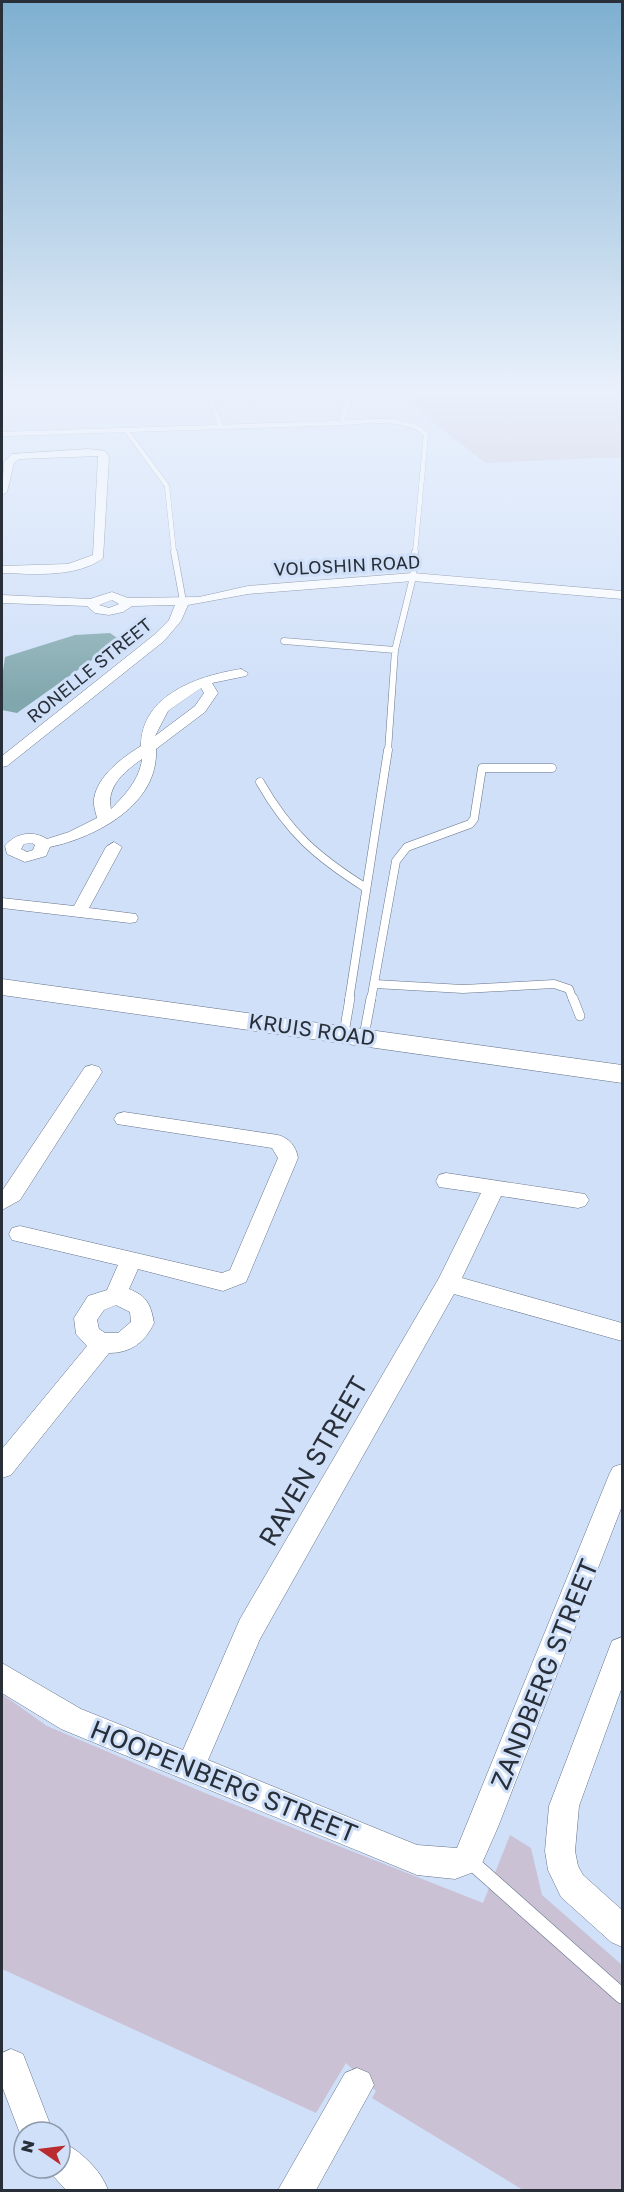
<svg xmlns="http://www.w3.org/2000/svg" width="624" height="2192" font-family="'Golos Text',sans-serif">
<rect width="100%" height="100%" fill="#d0e0f9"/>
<!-- green -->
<path fill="#cbc1d4" d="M406,395H622V457L486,463L430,420Z
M2,1694L47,1726L205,1793L483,1903L510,1835L531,1848L542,1895L622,1965V2190H523L372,2098L376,2091L346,2063L316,2113L2,1969Z"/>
<!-- water -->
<path fill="#80a7ad" d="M110,633L120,640L17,713L2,710V678L5,657L75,635Z"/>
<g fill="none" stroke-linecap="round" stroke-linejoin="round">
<defs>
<path id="lane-far4" d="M209,395L221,427
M341,423C367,422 405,415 426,434L415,553
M126,430L167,486L174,553
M2,434L341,423L350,395"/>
<path id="lane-far3" d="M174,552L183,601
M284,641L395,650L388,751
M395,650L413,577L415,552"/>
<path id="lane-far2" d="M260,782C289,833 317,857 366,888
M375,984L463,989L554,984L569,989L573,1000
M349,1000L388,750
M371,1000L396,861L407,847L470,824L474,819L482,768H552"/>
<path id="lane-far1" d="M573,998L580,1016
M344,1033L350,998
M364,1036L371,998"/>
<path id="lane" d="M470,1861L622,1996"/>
<path id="street" d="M88,449L105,451L109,457L103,558C77,578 33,574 2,573V566L68,564L93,555L98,456L19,459L14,463L7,492L2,495L4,462L12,454Z
M413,573L622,591V599L413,581L248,594L188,605L181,621L164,641L7,766L2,767V756L154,635L169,620L175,605L132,606L123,612L109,615L95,613L87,606L2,603V595L90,599L112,592L128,598L199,597L248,586ZM112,600L119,604L109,608L99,605Z
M241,669L248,673L246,676L212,683L218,693L205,712L156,749C159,804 97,837 50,847L46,856L25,862L7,854L5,846C15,833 33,830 47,839L69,832L97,818C96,813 93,805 94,799C97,776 123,757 141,746C141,694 201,675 241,669ZM201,688L204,693L195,706L155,736L168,711ZM142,759C140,779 125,795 111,809C106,786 125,771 142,759ZM32,843L35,845L33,850L27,852L21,849L24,844Z
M114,842L122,847L89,908L136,914L138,918L136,922L130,923L2,908V898L74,906L106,847Z
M92,1065L99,1067L102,1072L99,1077L20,1200L2,1210V1191L85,1067Z
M124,1112L278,1135C289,1138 296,1146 298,1158L246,1282L223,1291L138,1269L129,1289C147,1296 151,1305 154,1323C145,1342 131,1353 109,1353L11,1475L2,1478V1449L87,1346L76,1334L74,1318L88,1296L107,1290L118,1265L12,1240L9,1234L12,1228L20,1226L222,1273L230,1270L278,1158L272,1148L117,1124L114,1119L117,1114ZM116,1305L130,1312L131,1322L118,1333H105L99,1329L97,1320L104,1310Z
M446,1173L585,1194L589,1200L585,1206L578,1208L501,1196L462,1278L622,1323V1341L454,1294L260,1639L208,1760L417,1845L457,1848L609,1475L613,1467L622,1464V1506L498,1827L479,1870L455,1879L417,1875L61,1729L2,1693V1663L81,1709L183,1750L240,1619L439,1278L481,1193L439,1187L436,1181L439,1175Z
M622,1637V1687L579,1806L575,1851L578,1866L583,1875L622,1910V1947L611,1942L561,1897L548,1870L545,1851L549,1806L612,1641Z
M11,2049L23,2054L53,2132H24V2144L2,2086V2053Z
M357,2068L369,2073L374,2085L316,2190H278L345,2073Z
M60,2141C80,2150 101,2170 108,2190H66L46,2168H60Z"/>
<path id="secondary" d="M2,979L622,1065V1083L2,995Z"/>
</defs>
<!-- lane-far4 casing -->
<use href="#lane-far4" stroke="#66748a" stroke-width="5"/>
<!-- lane-far3 casing -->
<use href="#lane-far3" stroke="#66748a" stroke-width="7"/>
<!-- lane-far2 casing -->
<use href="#lane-far2" stroke="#66748a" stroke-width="9"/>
<!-- lane-far1 casing -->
<use href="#lane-far1" stroke="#66748a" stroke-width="10"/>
<!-- lane casing -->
<use href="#lane" stroke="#66748a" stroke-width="16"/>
<!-- street casing -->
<use href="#street" stroke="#66748a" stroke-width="1"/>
<!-- secondary casing -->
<use href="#secondary" stroke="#66748a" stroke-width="1"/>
<!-- lane-far4 -->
<use href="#lane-far4" stroke="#fff" stroke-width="4.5"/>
<!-- lane-far3 -->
<use href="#lane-far3" stroke="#fff" stroke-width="6"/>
<!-- lane-far2 -->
<use href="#lane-far2" stroke="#fff" stroke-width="8"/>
<!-- lane-far1 -->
<use href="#lane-far1" stroke="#fff" stroke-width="9"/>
<!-- lane -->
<use href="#lane" stroke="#fff" stroke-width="15"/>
<!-- street -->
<use href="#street" fill="#fff" fill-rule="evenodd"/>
<!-- secondary -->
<use href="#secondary" fill="#fff" fill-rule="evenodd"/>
</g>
<!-- sky -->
<linearGradient id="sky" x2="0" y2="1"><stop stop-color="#7eafd0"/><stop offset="0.56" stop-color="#eaf1fc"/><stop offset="1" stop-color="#eaf1fc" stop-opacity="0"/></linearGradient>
<rect width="624" height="701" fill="url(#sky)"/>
<g text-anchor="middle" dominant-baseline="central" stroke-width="6" stroke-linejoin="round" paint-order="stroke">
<!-- far-street labels -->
<g font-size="18" fill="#282f38" stroke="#d0e0f9">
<text transform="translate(347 565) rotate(-3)">VOLOSHIN ROAD</text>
<text transform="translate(89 670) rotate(-39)">RONELLE STREET</text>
</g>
<!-- street labels -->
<g font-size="21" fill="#282f38" stroke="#d0e0f9">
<text transform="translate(312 1029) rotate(8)">KRUIS ROAD</text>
</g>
<!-- near-street labels -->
<g font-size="26" fill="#282f38" stroke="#d0e0f9">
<text transform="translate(313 1461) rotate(-60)">RAVEN STREET</text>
<text transform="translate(544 1674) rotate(-68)">ZANDBERG STREET</text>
<text transform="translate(224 1781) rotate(22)">HOOPENBERG STREET</text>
</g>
</g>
<!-- border -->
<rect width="624" height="2192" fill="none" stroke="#282f38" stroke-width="6"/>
<!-- north arrow -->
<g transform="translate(42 2150) rotate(284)"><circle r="28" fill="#d0e0f9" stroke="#8d99ac" stroke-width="1.5"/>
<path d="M0-4.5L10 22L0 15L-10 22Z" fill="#ba2b30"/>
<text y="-9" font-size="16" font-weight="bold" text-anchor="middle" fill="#282f38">N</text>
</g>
</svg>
